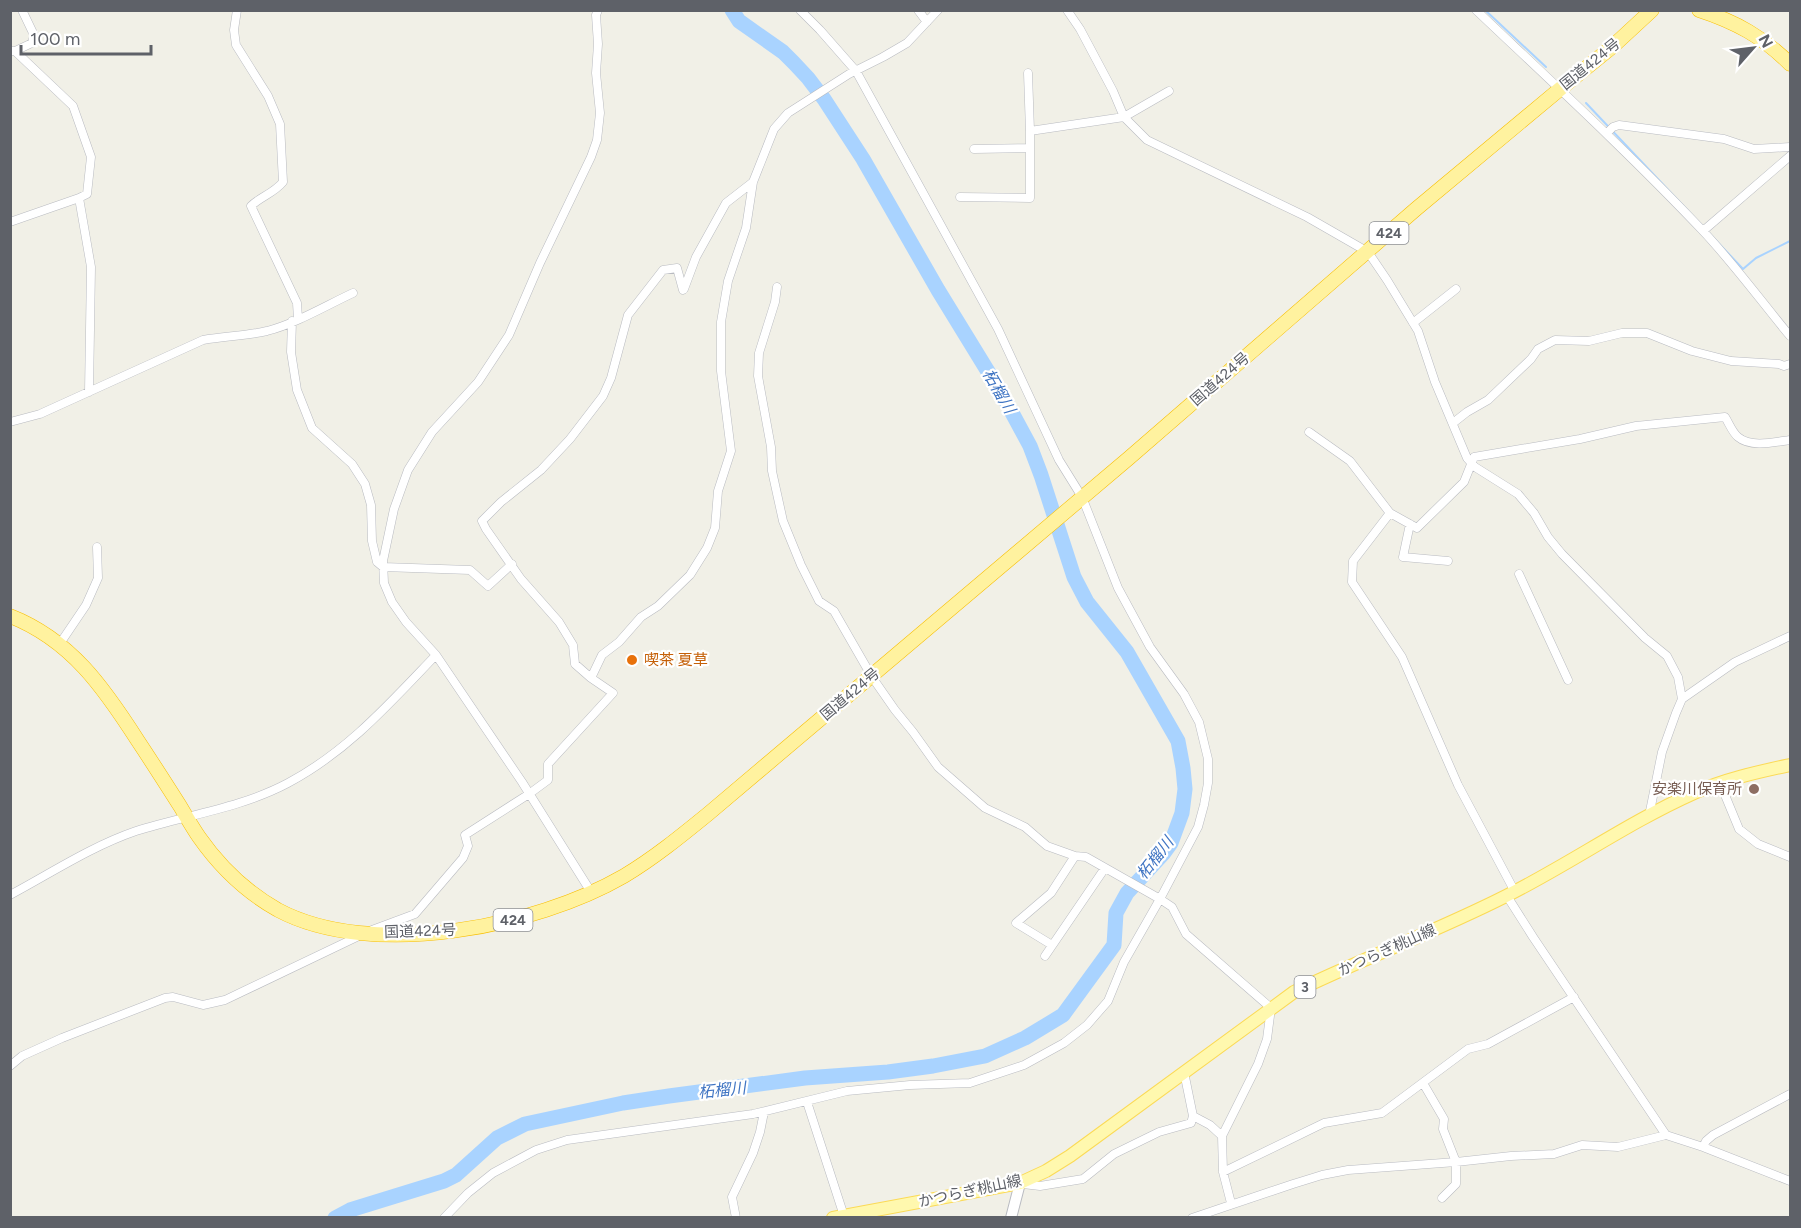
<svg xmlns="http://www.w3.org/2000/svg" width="1801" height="1228" font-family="Figtree,'Noto Sans JP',sans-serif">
<rect width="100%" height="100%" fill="#f1f0e7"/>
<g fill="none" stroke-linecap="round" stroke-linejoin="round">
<!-- stream -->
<path stroke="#a9d3ff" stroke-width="2" d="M1485,10L1546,67
M1586,103L1743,269L1756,258L1790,241"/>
<!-- river -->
<path stroke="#a9d3ff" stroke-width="15" d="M335,1218L350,1210L444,1181L456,1175L497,1138L525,1124L623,1103L669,1096L805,1078L888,1072L933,1066L985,1056L1025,1038L1063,1015L1114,945L1116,913L1127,893L1163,854L1171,843L1182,813L1185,789L1183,768L1178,741L1127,652L1087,602L1074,577L1041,475L1030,446L1003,396L938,290L863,159L824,99L808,78L794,63L783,52L739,21L732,10"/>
<defs>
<path id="minor" d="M237,10L234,30L236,45L268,96L280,124L283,182C274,193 260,197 251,206L297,303L298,319
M918,10L927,22
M1067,10L1080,29L1113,91L1124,117L1147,140L1307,217L1368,252L1387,280L1418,331L1435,382L1467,458L1475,467L1518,494L1534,513L1548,537L1562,554L1645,638L1667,656L1678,677L1682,699
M1476,10C1553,83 1630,154 1703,231C1734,264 1761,301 1790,336
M10,51H15L73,106L91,157L87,194L79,198L91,267L89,392
M15,51L32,43L34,35L22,10
M1028,73L1030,131
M1607,133L1613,127L1619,125L1724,139L1754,149L1790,147
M974,149L1030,148
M960,197L1030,198V131L1124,117L1169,91
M10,222L79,198
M1703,231L1790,156
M777,287L775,302L759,353L758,376L771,447L772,471L783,521L801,565L819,601L834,611L872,677L895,710L913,732L938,767L985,808L1025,827L1047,846L1075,856L1086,857L1160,899L1172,907L1186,934L1271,1008L1267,1039L1258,1064L1222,1136L1223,1172L1231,1203
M684,289L696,257L726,203L753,182
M292,321L291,352L297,390L312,428L352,464L365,484L371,505L372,541L377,562L383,567L470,570L488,586L512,564
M1413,323L1456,289
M10,422L40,414L203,340C225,336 246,336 267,331C297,323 325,306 353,293
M1453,423L1467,412L1488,400L1531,359L1538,349L1555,340L1589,341L1622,333H1647L1692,351L1731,361L1779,364L1784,366L1790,364
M1309,432L1350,461L1390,513
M1410,524L1403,557L1448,561
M1519,574L1568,680
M59,645L86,605L98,578L97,547
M591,678L602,655L619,642L641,617L658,606L690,575L707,548L715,528L718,491L731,451L721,371V322L728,281L746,228L753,182L774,129L788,113L849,74L883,57L907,43L938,10
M1720,783L1739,829L1758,844L1790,857
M1649,816L1662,752L1676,713L1682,699L1735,662L1790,636
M591,892L522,782L436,655L406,622L392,602L384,583L383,561L394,509L408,470L432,432L478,382L509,335L540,263L591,157L597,140L600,113L596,73L598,44L596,15L598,10
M1515,892L1458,785L1402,657L1352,582L1353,561L1390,513L1417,528L1464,482L1474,457L1580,439L1636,426L1725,417C1729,423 1732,432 1738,437C1751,448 1775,442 1790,440
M10,895C51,873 92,846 136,831C187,815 241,808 288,783C348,751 390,703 436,655
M1507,896L1533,937L1666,1135
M372,930L415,914L463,858L468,846L465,835L529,794L548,780V764L613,693L591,678L575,664L573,645L559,622L521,579L486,529L482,521L501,502L541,470L570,439L603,396L611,378L628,315L663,270L677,268L683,290
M1052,945L1016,923L1051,893L1075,856
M1045,956L1105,868
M10,1066L22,1056L62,1038L165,998L173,997L203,1005L225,1000L361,935
M1184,1072L1193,1116L1210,1125L1222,1136
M1423,1083L1444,1119L1443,1129L1456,1162V1184L1442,1198
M807,1102L844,1216
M1703,1147L1706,1141L1713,1135L1790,1094
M1223,1172L1324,1123L1382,1113L1468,1049L1488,1044L1574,997
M1023,1184L1040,1186L1083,1179L1114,1154L1159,1132L1191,1123L1193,1116
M444,1218L468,1193L493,1173L536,1150L567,1140L753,1114L847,1091L910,1085L970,1083L1024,1065L1064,1043L1087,1025L1108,1001L1124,962L1160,899L1198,827L1204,805L1208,783V759L1199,722L1184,694L1150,647L1118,588L1082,497L1059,460L998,329L856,71L820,30L800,10
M736,1218L732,1197L753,1153L760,1132L764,1112
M1192,1218L1293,1184L1322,1175L1348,1170L1456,1162L1511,1156L1554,1154L1582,1145L1618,1147L1666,1135L1703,1147L1790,1181"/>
<path id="tertiary" d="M1011,1218L1020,1183"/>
<path id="primary" d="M833,1218L1020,1183L1046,1171L1070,1156L1294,992C1364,958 1437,931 1506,896C1570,864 1629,822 1694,793C1725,779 1758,772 1790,765"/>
<path id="trunk" d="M1699,10C1736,22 1763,37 1790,64
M10,616C71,640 104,688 138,741C152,762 166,784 180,806C186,816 192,827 199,837C220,867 246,892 278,910C372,960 536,927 624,876C654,858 681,836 708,814L1129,458L1416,209L1560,89L1612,47L1652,10"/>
</defs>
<!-- minor casing -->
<use href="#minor" stroke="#b9bbc1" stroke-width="9"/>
<!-- tertiary casing -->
<use href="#tertiary" stroke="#b9bbc1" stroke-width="12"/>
<!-- primary casing -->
<use href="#primary" stroke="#fbda56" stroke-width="14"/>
<!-- trunk casing -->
<use href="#trunk" stroke="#f8be00" stroke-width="15"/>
<!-- minor -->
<use href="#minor" stroke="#fff" stroke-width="8"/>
<!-- tertiary -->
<use href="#tertiary" stroke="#fff" stroke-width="10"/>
<!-- primary -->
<use href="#primary" stroke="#fff8ae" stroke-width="12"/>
<!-- trunk -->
<use href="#trunk" stroke="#fff29f" stroke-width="14"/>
</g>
<!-- markers -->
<circle fill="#e8710a" stroke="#fff" stroke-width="2" cx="632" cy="660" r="6"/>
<circle fill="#8d6e63" stroke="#fff" stroke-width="2" cx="1754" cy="789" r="6"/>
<g text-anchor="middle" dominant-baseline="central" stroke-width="4.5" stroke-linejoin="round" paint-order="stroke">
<!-- shield labels -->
<g fill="#fff" stroke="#8e9095" stroke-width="1.5">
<rect x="1369.5" y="222" width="39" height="22" rx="4.5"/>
<rect x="493.5" y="909" width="39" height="22" rx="4.5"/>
<rect x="1294.5" y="976" width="21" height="22" rx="4.5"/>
</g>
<g font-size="14" font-weight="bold" fill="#5e6168">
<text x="1389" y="233">424</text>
<text x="513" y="920">424</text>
<text x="1305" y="987">3</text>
</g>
<!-- street labels -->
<g font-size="15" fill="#5e6168" stroke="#fff">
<text transform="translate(1590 64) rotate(-39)">国道424号</text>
<text transform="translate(1220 379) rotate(-41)">国道424号</text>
<text transform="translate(850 694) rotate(-40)">国道424号</text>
<text transform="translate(420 931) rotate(-2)">国道424号</text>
<text transform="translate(1387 950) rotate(-24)">かつらぎ桃山線</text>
<text transform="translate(970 1191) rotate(-12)">かつらぎ桃山線</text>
</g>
<!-- food labels -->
<g font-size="15" fill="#c56008" stroke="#fff" text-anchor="start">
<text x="644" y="660">喫茶 夏草</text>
</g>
<!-- education labels -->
<g font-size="15" fill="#785e54" stroke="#fff" text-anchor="end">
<text x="1742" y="789">安楽川保育所</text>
</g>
<!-- water labels -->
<g font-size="16" font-style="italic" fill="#4075c3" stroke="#fff">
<text transform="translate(999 391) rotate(60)">柘榴川</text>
<text transform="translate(1155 858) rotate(-52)">柘榴川</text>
<text transform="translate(722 1090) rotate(-6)">柘榴川</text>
</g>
</g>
<!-- border -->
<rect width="1801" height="1228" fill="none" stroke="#5e6168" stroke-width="24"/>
<!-- north arrow -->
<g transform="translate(1753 48) rotate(62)" stroke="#ffffff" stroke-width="4.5" paint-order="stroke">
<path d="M0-4.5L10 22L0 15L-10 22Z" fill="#5e6168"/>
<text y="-9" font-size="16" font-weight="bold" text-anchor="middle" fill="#5e6168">N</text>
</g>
<!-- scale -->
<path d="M21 45v9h130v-9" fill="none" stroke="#5e6168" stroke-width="3"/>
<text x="30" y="45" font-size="18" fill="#5e6168" stroke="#ffffff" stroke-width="4.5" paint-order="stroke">100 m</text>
</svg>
